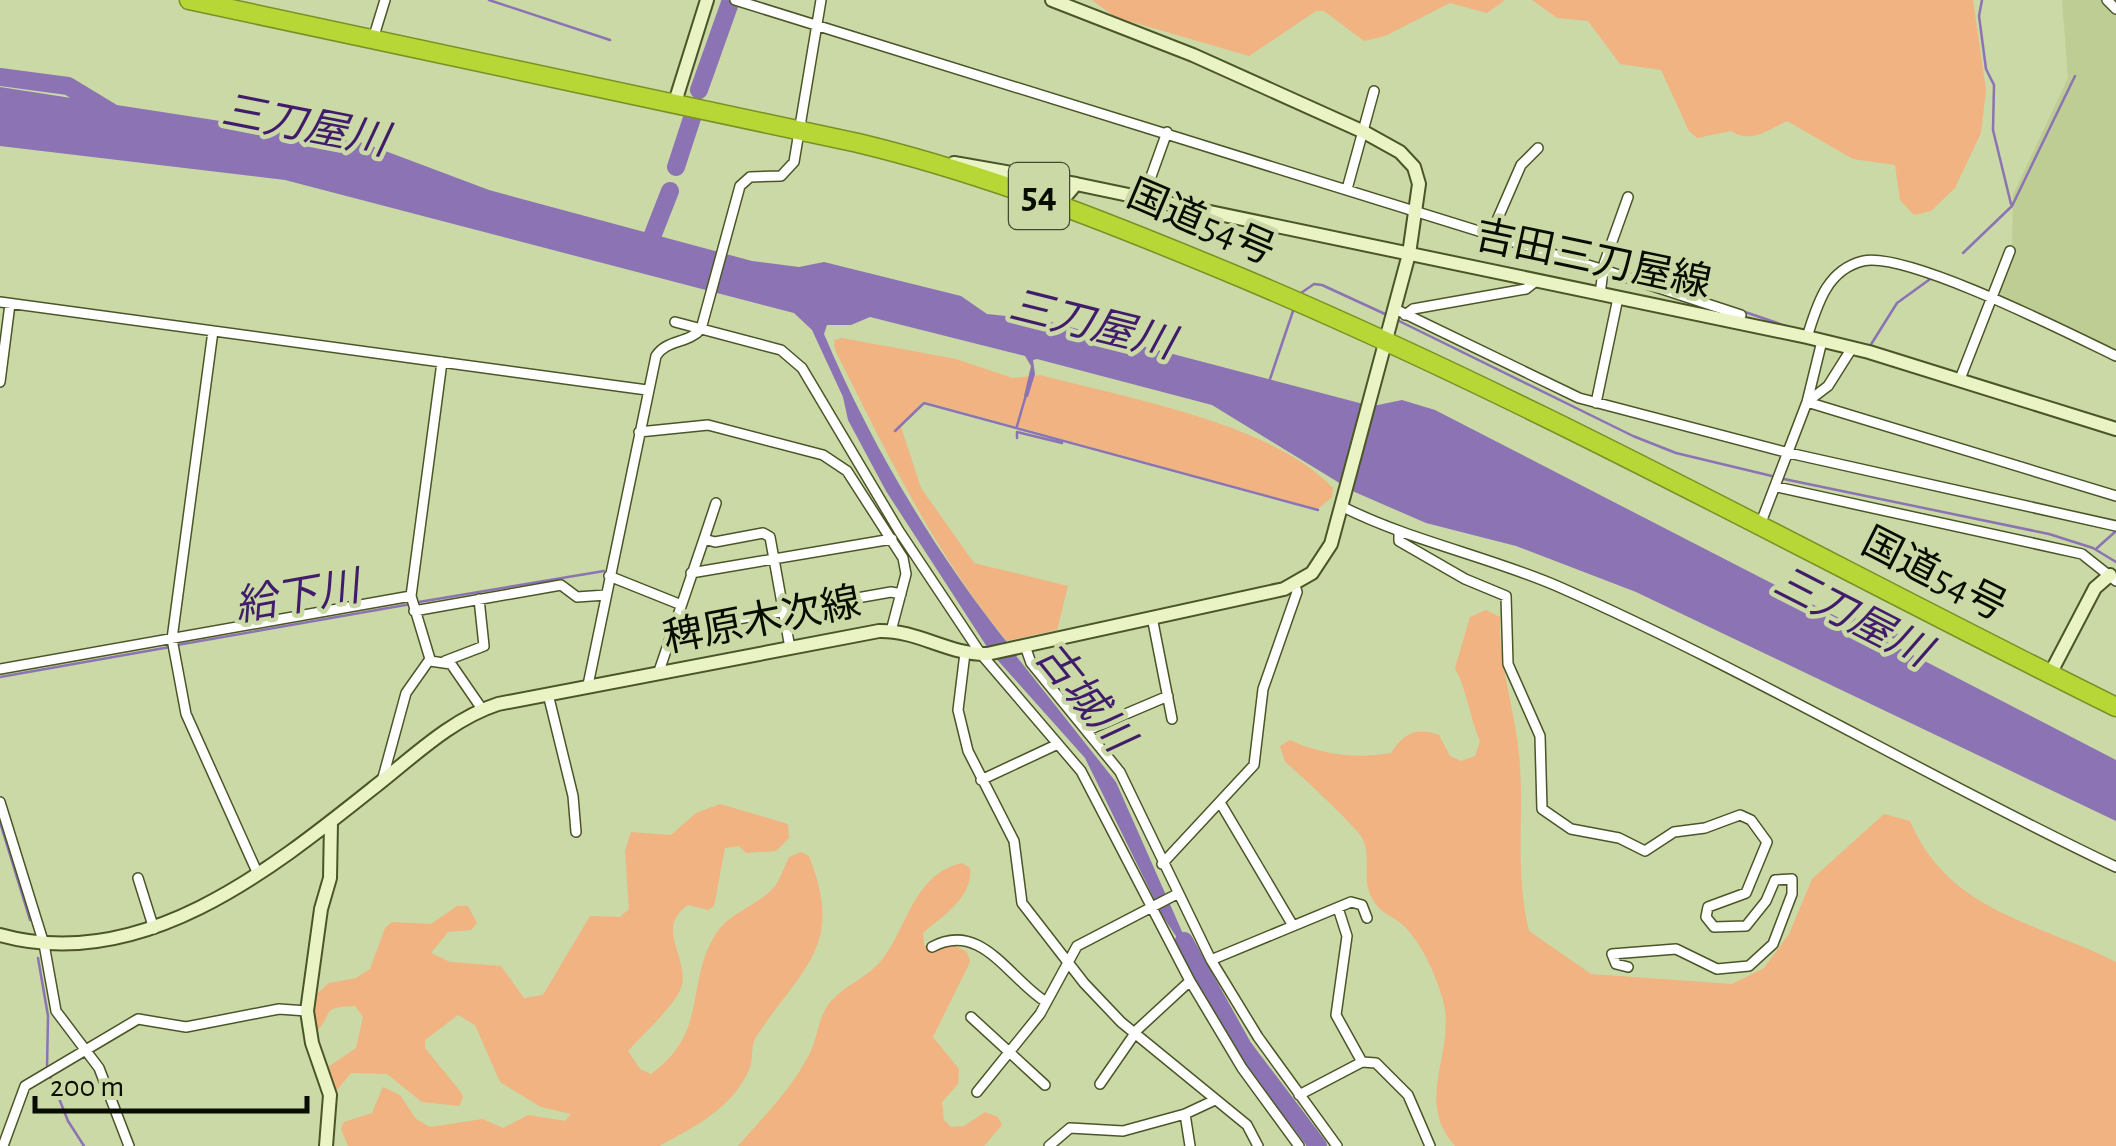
<svg xmlns="http://www.w3.org/2000/svg" width="2116" height="1146" font-family="'Alegreya Sans','Noto Sans JP',sans-serif">
<rect width="100%" height="100%" fill="#cad9a6"/>
<!-- built -->
<path fill="#bdcd93" d="M2062,0H2116V351L1995,299L2012,257L2013,195L2068,78Z"/>
<!-- green -->
<path fill="#f0b381" d="M1092,0H1505L1487,13L1450,3L1385,36L1364,41L1324,11H1316L1249,56L1115,17Z
M1532,0H1973L1986,90L1981,133L1955,188L1931,211L1914,215L1900,200L1895,165L1853,159L1787,121C1768,130 1751,144 1731,131L1697,138L1689,131L1661,70L1620,64L1588,21L1557,18Z
M842,338L956,359L1013,378L1040,375C1126,398 1272,423 1333,488L1332,497L1318,509L923,401L901,427L921,488L974,563L1068,586L1057,630L1007,641C934,553 886,451 835,350L834,340Z
M1486,610L1500,617C1498,664 1515,708 1519,754C1525,816 1514,869 1529,931L1591,974L1732,984L1764,968L1789,934L1812,879L1884,814L1910,821C1948,912 2037,922 2116,962V1146H1455C1413,1099 1457,1053 1443,1000C1436,975 1422,944 1404,926C1397,919 1386,915 1379,908C1356,883 1375,859 1361,836C1353,824 1297,771 1285,762L1280,746L1290,740C1322,755 1356,759 1391,753C1404,733 1416,727 1439,735L1450,756L1461,761L1475,756L1480,741C1469,716 1468,693 1455,668L1470,617Z
M720,804L788,824L789,838L776,851L746,853L739,846L725,848L714,906L708,910L688,905C655,928 687,954 682,984C680,1001 641,1036 628,1051L640,1069L651,1074C709,1032 685,985 715,935C730,911 759,906 776,885C781,877 785,865 789,857L801,852L809,856C845,947 802,967 756,1037C750,1047 754,1056 750,1067C736,1106 693,1128 659,1146H348L341,1129L344,1122L372,1113L383,1087L400,1095L416,1119L430,1127L483,1119L503,1128L528,1115L565,1121L571,1114L541,1107L500,1082L475,1025L458,1015L425,1040V1048L460,1091L463,1097L459,1106L422,1102L387,1074L351,1073L337,1090L329,1079L328,1067L356,1048L363,1017L355,1006C318,1007 335,1014 315,1033L312,998L329,983L356,978L370,969L385,928L392,922L431,924L457,906H468L477,923L471,930L448,932L431,953L450,962L501,966L524,998L543,995L590,916L620,917L629,909L625,851L631,832L671,835L696,813Z
M962,863L970,868C973,898 942,916 923,933L924,945L936,950L954,945L967,952L970,962L933,1037L959,1069L958,1084L942,1102L944,1120L951,1127L964,1126L985,1112L998,1117L1002,1125L984,1146H738C764,1116 790,1091 809,1055C817,1040 818,1019 828,1005C842,986 866,979 881,961C908,928 913,874 962,863Z"/>
<!-- water -->
<path fill="#8b73b4" d="M0,87L364,143L489,190L752,261L799,267L824,262L961,296L987,314L1043,320L1367,405L1346,487L1212,405L1037,359L1033,360L1035,374L1028,397L1024,396L1031,366L1025,356L870,317L851,325H827L824,334C870,443 935,553 1010,646L989,650L886,491L848,420L843,397L812,330L794,313L285,180L0,146Z
M1402,400L1435,410L1843,620L1865,617L1908,639L1904,644L1884,634L1880,638L2116,760V821L1636,592L1516,546L1426,523L1350,490L1373,406Z
M1013,652L1116,782L1199,970L1163,917L1085,758L993,655Z"/>
<g fill="none" stroke-linecap="round" stroke-linejoin="round">
<!-- stream -->
<path stroke="#8b73b4" stroke-width="2.5" d="M489,0L610,40
M751,0L1112,113
M1982,0L1979,16L1986,69L1994,85L1993,130L2011,204
M1963,253L2012,206L2075,76
M1301,293L1314,284L1322,285L1385,314
M1745,312L1789,327
M1397,320L1633,436L1676,453L1776,477
M1870,346L1897,303L1933,277
M1270,379L1293,311
M1017,426L1026,395
M895,431L924,403L1318,510
M1017,438V432L1062,443
M1784,479L2049,534L2093,548L2116,562
M2097,548L2116,531
M419,602L604,571
M177,645L411,604
M0,677L170,647
M0,822L30,920
M38,958L48,1016L47,1069
M50,1076L68,1121L84,1146"/>
<!-- river -->
<path stroke="#8b73b4" stroke-width="18" d="M0,77L68,86L111,112
M699,90L731,0
M676,167L692,118
M650,242L670,191
M1184,941L1243,1047L1318,1146"/>
<defs>
<path id="street" d="M735,0L1604,270L1741,315L1738,323
M2107,0L2116,9
M373,39L385,0
M1347,189L1374,91
M1143,199L1167,132
M1491,234L1521,165L1538,148
M1600,294L1604,264L1628,197
M0,302L647,390
M1395,309L1579,398L1789,453L2116,526
M1405,315L1413,309L1526,289L1536,281
M675,322L781,350L802,368L899,531L981,654L1081,771L1190,981L1242,1068L1299,1146
M213,331L172,639L186,714L257,872
M1807,337C1817,306 1826,270 1863,261C1907,251 2070,334 2116,356
M1960,379L2010,251
M0,382L10,304
M1807,402L2116,496
M1807,402L1828,386L1852,348
M1596,403L1618,298
M639,432L708,425L823,455L847,471L903,558L906,574L891,631
M1777,487L2082,554L2116,581
M1343,507C1411,541 1487,556 1557,586C1748,670 1928,778 2116,867
M1760,525L1807,402L1822,341
M1399,533V541L1465,579L1506,596L1508,664L1540,736L1542,809L1571,829L1619,838L1645,851L1674,832L1705,828L1740,815L1751,820L1767,842L1746,893L1708,907L1706,917L1714,927L1746,926L1766,901L1775,880L1792,879V894L1773,944L1749,966L1717,969L1676,949L1612,954L1616,964L1628,967
M704,539L716,503
M691,573L892,539
M609,576L679,604
M414,611L561,585L577,597L606,595
M1152,617L1172,719
M670,631L891,592L901,594
M1025,646L1031,663L1120,772L1211,960L1258,1037L1337,1146
M965,653L958,710L968,751L1014,841L1022,903L1084,983L1121,1022L1247,1125L1258,1146
M430,661L451,664L482,709
M445,661L484,646L479,599
M0,669L411,596
M658,674L704,539L715,542L763,533L770,537L790,648
M588,685L656,356C667,339 688,344 701,329L740,186L750,177L781,176L794,162L821,0
M548,694L573,796L576,832
M1088,730L1168,696
M981,780L1058,744
M382,781L406,693L430,659L411,596L442,362
M0,802L44,944L56,1011L99,1068L129,1146
M1221,804L1292,924
M1162,864L1254,765L1263,689L1297,592L1295,586
M138,878L154,929
M1338,908L1347,936L1336,1015L1362,1062
M932,947C981,920 1009,979 1046,1002
M1211,960L1351,902L1362,905L1367,918
M971,1017L1045,1085
M1100,1084L1138,1029L1190,981
M977,1092L1040,1014L1077,946L1177,894
M1299,1095L1362,1062L1376,1063L1408,1095L1430,1146
M1185,1114L1190,1146
M3,1146L25,1086L138,1019L186,1027L279,1009L307,1011
M1049,1146L1070,1128L1123,1131L1185,1114L1215,1100"/>
<path id="secondary" d="M675,102L707,0
M954,163L1076,184
M1060,203L1076,184L1807,337L1869,352L2116,429
M2050,674L2095,588L2110,575
M0,935C142,975 273,868 377,785C415,755 452,719 498,704L879,631C918,630 949,655 987,654L1284,589L1312,573L1331,544L1409,254L1419,184L1414,167L1400,152L1364,132L1193,55L1052,0
M326,1146L330,1095L312,1043L307,1011L321,909L330,878L331,822"/>
<path id="highway" d="M189,0L858,143C991,175 1115,225 1242,278C1541,404 1825,563 2116,707"/>
</defs>
<!-- street casing -->
<use href="#street" stroke="#4b5628" stroke-width="12"/>
<!-- secondary casing -->
<use href="#secondary" stroke="#4b5628" stroke-width="16"/>
<!-- highway casing -->
<use href="#highway" stroke="#7a9024" stroke-width="21"/>
<!-- street -->
<use href="#street" stroke="#fff" stroke-width="9"/>
<!-- secondary -->
<use href="#secondary" stroke="#e9f3c3" stroke-width="12"/>
<!-- highway -->
<use href="#highway" stroke="#b7d737" stroke-width="18"/>
</g>
<g text-anchor="middle" dominant-baseline="central" stroke-width="9" stroke-linejoin="round" paint-order="stroke">
<!-- shield labels -->
<rect fill="#cad9a6" stroke="#434a32" stroke-width="2.5" x="1009" y="163" width="60" height="66" rx="8"/>
<g font-size="38" font-weight="bold" fill="#090d00">
<text x="1039" y="196">54</text>
</g>
<!-- street labels -->
<g font-size="40" fill="#090d00" stroke="#cad9a6">
<text transform="translate(1201 223) rotate(23)">国道54号</text>
<text transform="translate(1593 260) rotate(12)">吉田三刀屋線</text>
<text transform="translate(1934 575) rotate(27)">国道54号</text>
<text transform="translate(762 621) rotate(-11)">稗原木次線</text>
</g>
<!-- water labels -->
<g font-size="42" font-style="italic" fill="#401c6a" stroke="#cad9a6">
<text transform="translate(305 126) rotate(11)">三刀屋川</text>
<text transform="translate(1092 325) rotate(14)">三刀屋川</text>
<text transform="translate(297 597) rotate(-10)">給下川</text>
<text transform="translate(1852 617) rotate(27)">三刀屋川</text>
<text transform="translate(1084 697) rotate(51)">古城川</text>
</g>
</g>
<!-- scale -->
<path d="M35 1096v15h272v-15" fill="none" stroke="#090d00" stroke-width="5"/>
<text x="50" y="1096" font-size="30" fill="#090d00" stroke="#cad9a6" stroke-width="8" paint-order="stroke">200 m</text>
</svg>
